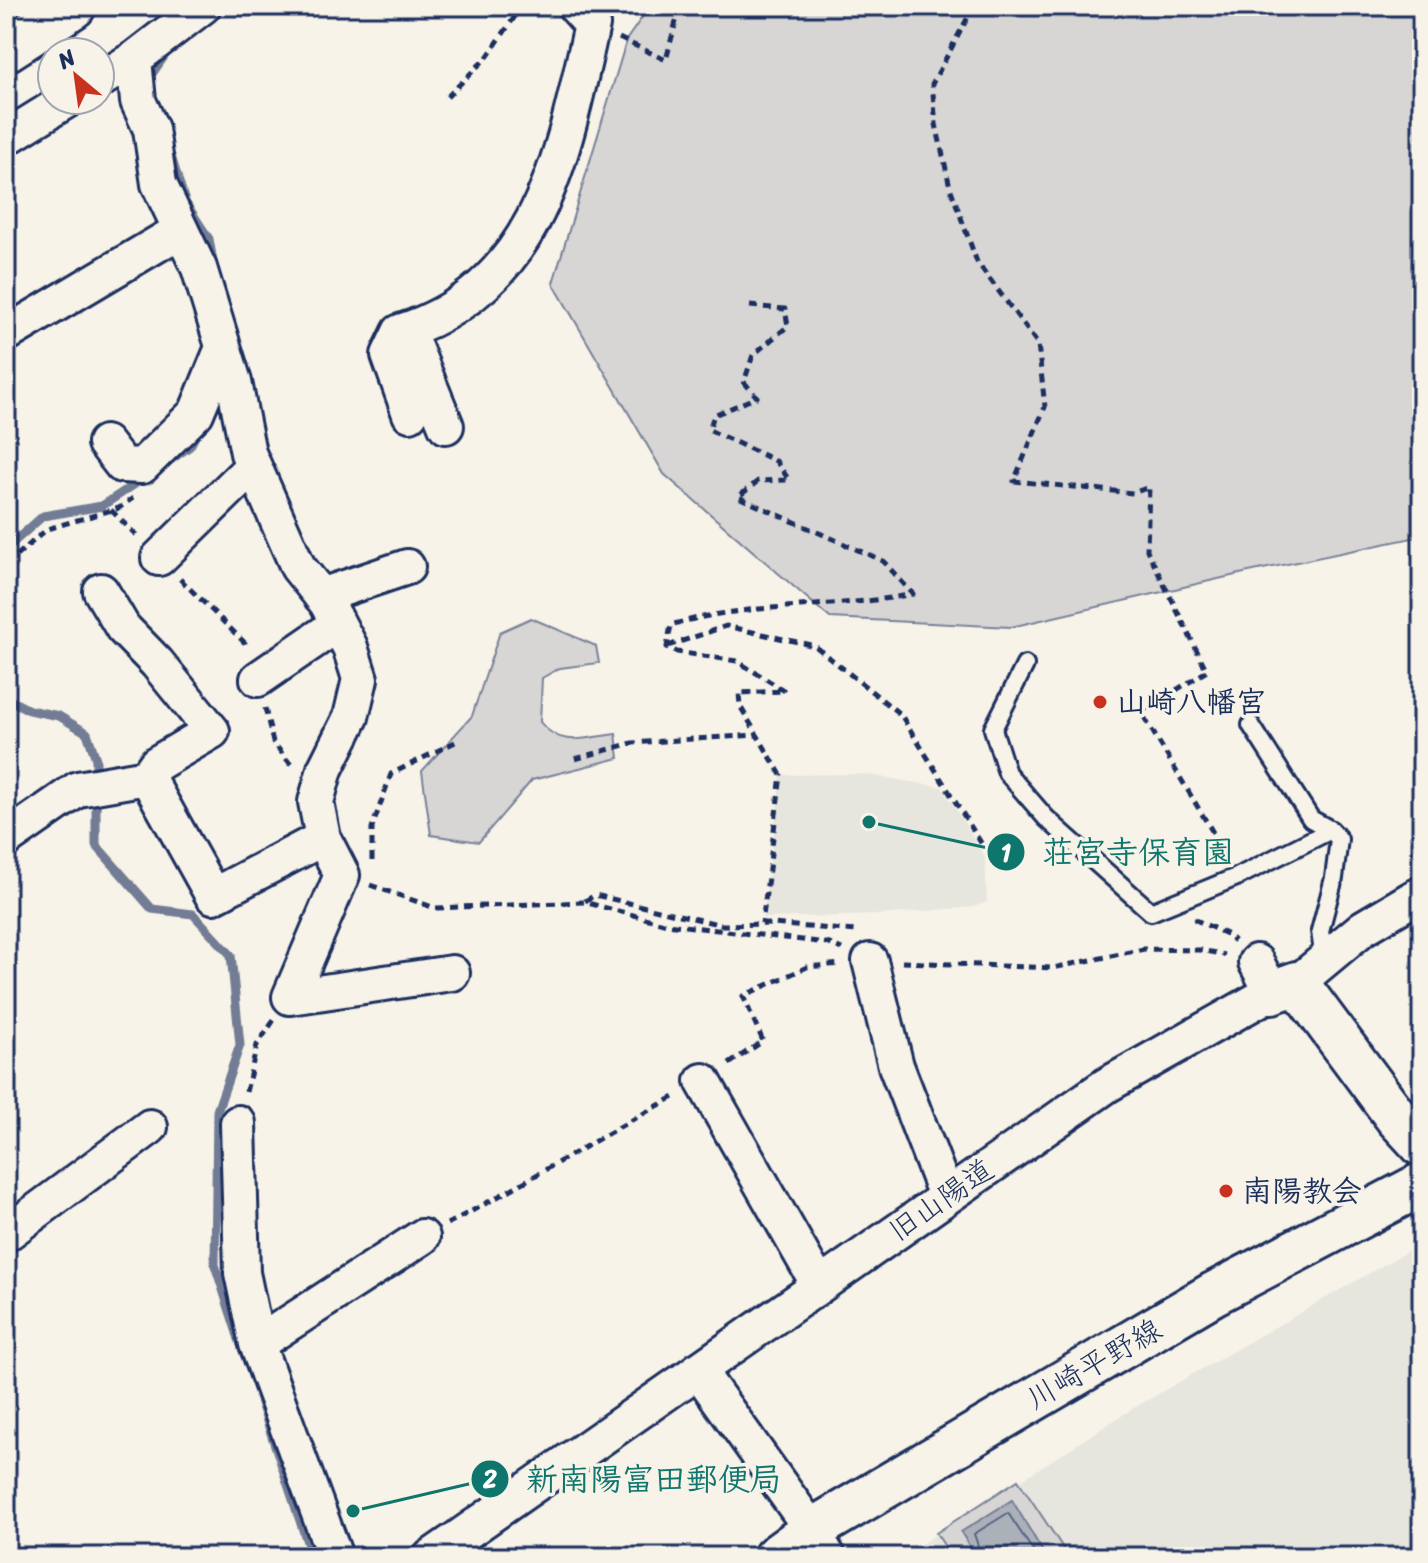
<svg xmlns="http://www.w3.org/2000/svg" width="1428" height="1563" font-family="Sriracha,'Klee One',sans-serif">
<rect width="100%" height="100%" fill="#f7f3e8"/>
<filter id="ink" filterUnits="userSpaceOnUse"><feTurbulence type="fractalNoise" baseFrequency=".0125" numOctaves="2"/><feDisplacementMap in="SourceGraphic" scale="16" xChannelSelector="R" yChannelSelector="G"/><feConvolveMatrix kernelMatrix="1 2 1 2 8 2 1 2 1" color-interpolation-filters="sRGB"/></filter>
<g filter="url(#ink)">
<!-- built -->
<path fill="#e6e5de" d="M861,774L942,787L985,857L987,902L973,907L878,915L763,918L781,775Z
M1422,1243V1557H901L1132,1409Z"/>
<!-- green -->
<path fill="#d7d6d4" stroke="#798299" stroke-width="2" d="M650,6H1422V536L1244,573L1011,627L830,618L664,474L553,283L627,39Z
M531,618L596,646L599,663L560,668L542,678L540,722C561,749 586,737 616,734L619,758L532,780L479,842L431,835L422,771L472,716L500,632Z
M1018,1480L1069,1557H952L936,1533Z"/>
<!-- water -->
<path fill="#acb0b9" stroke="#727c95" stroke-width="2" d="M1012,1500L1046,1557H976L961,1532Z"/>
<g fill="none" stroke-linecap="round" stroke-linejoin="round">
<!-- shore -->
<path stroke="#556382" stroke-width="2" d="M982,1557L974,1534L1008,1513L1037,1557"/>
<!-- stream -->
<path stroke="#727c95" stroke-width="9" d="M147,81L168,51
M171,156L185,202L209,239L214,267
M169,461L190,446L199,429
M6,549L43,516L102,506L147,476
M6,698L29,710L59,716L87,733L96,759V779
M96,794V845L152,909L193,914L231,955L240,1045L217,1111L215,1265L241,1345
M259,1397L312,1557"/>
<defs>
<path id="service" d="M1025,665L993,729L1007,773L1046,818L1151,912L1239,876L1331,830L1339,839L1334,878L1320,931L1324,961
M1251,725L1311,819L1331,830"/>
<path id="minor" d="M203,6L134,59L138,101L151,129L159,184L199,268L234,382L248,453L298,567L327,603L350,647L360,679L351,717L325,769L316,802L323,838L342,875L290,997
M100,80L134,59
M9,136L67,100
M407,330L446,426
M6,334L181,230
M410,414L389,355L400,332C542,287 563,152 592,25L575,6
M105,443L122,465L142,466L196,413L222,350
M159,558L253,466
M101,591L123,628L157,663L212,731L156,764L147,777
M321,596L407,567
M258,679L338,624
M6,839L78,789L147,777L213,896L323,838
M870,961L896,1066L946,1196
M1297,983L1363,928L1422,893
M290,997L452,973
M703,1081L819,1285
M238,1123L242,1273L257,1344L335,1557
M6,1234L150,1127
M257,1344L422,1237
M698,1370L812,1530L828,1557
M431,1557L1107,1085L1272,992L1256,962"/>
<path id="tertiary" d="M1272,992L1297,983L1397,1118L1422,1145
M775,1557L812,1530L1213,1294L1422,1184"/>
<path id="trunk" d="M6,49L73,6"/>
</defs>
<!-- service casing -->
<use href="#service" stroke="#1b2f5e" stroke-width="22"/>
<!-- minor casing -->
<use href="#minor" stroke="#1b2f5e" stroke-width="40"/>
<!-- tertiary casing -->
<use href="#tertiary" stroke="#1b2f5e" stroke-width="48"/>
<!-- trunk casing -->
<use href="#trunk" stroke="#1b2f5e" stroke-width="50"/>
<!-- path -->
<path stroke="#1b2f5e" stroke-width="5" stroke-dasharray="8 6" stroke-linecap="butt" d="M974,6L932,84L936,124L950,187L977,262L1038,344L1045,407L1014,481L1133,493L1149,487L1147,550L1207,671L1141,712L1227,856
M619,38L666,60L680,6
M447,97L488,56L522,6
M750,306L785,309L788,326L753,355L744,382L757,397L714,415L709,430L776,461L789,480L758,481L738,497L883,561L913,594C834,610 749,601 671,625L667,647L677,652L737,661L785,691L739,693L740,706L781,775L762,924
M111,510L136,535
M6,565L47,529L119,508L133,498
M180,579L245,643L247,649
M668,646L726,626L815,646L901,715L983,846
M265,708L273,742L292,766
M575,759L632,743L757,735
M372,861V828L391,774L459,740
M370,885L435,908L584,902L667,924L827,943L842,949
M585,901L595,895L722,925L772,924L856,931
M1194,919L1228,935L1234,941
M902,962L1053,968L1144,949L1201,950L1225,955
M729,1064L763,1041L743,996L807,967L841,964
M246,1092L257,1045L274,1020
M447,1224C525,1184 598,1137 676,1096"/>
<!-- service -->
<use href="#service" stroke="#f7f3e8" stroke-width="16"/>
<!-- minor -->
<use href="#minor" stroke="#f7f3e8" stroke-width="34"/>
<!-- tertiary -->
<use href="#tertiary" stroke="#f7f3e8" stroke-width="42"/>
<!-- trunk -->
<use href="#trunk" stroke="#f7f3e8" stroke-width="44"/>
</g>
</g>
<!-- markers -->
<g fill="#c8321e" stroke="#f7f3e8" stroke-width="3">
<circle cx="1100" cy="702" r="8"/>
<circle cx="1226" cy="1191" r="8"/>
</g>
<g text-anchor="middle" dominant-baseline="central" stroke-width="7" stroke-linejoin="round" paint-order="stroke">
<!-- poi labels -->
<g font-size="30" font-weight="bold" fill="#1b2f5e" stroke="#f7f3e8" text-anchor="start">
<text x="1116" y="702">山崎八幡宮</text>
<text x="1242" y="1191">南陽教会</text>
</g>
<!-- street labels -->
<g font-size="30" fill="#1b2f5e" stroke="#f7f3e8">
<text transform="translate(941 1200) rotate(-35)">旧山陽道</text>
<text transform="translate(1094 1364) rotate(-30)">川崎平野線</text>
</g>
</g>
<!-- callouts -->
<path fill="none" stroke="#0f766e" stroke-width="3" d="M869 822L1006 852M353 1511L490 1479"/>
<g fill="#0f766e" stroke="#f7f3e8" stroke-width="3">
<circle cx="869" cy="822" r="8"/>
<circle cx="353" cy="1511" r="8"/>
<circle cx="1006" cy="852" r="20"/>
<circle cx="490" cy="1479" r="20"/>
</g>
<g font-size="24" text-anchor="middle" font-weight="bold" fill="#fff">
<text x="1006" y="861">1</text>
<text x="490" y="1487">2</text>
</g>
<g font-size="32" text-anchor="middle" font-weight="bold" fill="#0f766e" stroke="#f7f3e8" stroke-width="7" stroke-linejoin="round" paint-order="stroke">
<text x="1138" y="863">荘宮寺保育園</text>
<text x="654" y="1490">新南陽富田郵便局</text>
</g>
<!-- margin -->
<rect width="1428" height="1563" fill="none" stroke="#f7f3e8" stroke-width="32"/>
<rect x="16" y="16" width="1396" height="1531" fill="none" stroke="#1b2f5e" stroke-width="3" filter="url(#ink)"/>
<!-- north arrow -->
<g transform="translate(76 76) rotate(331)"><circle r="38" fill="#f7f3e8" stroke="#9fa5b1" stroke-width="2"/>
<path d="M0-6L14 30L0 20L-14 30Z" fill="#c8321e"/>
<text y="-12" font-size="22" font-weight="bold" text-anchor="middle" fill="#1b2f5e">N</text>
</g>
</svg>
